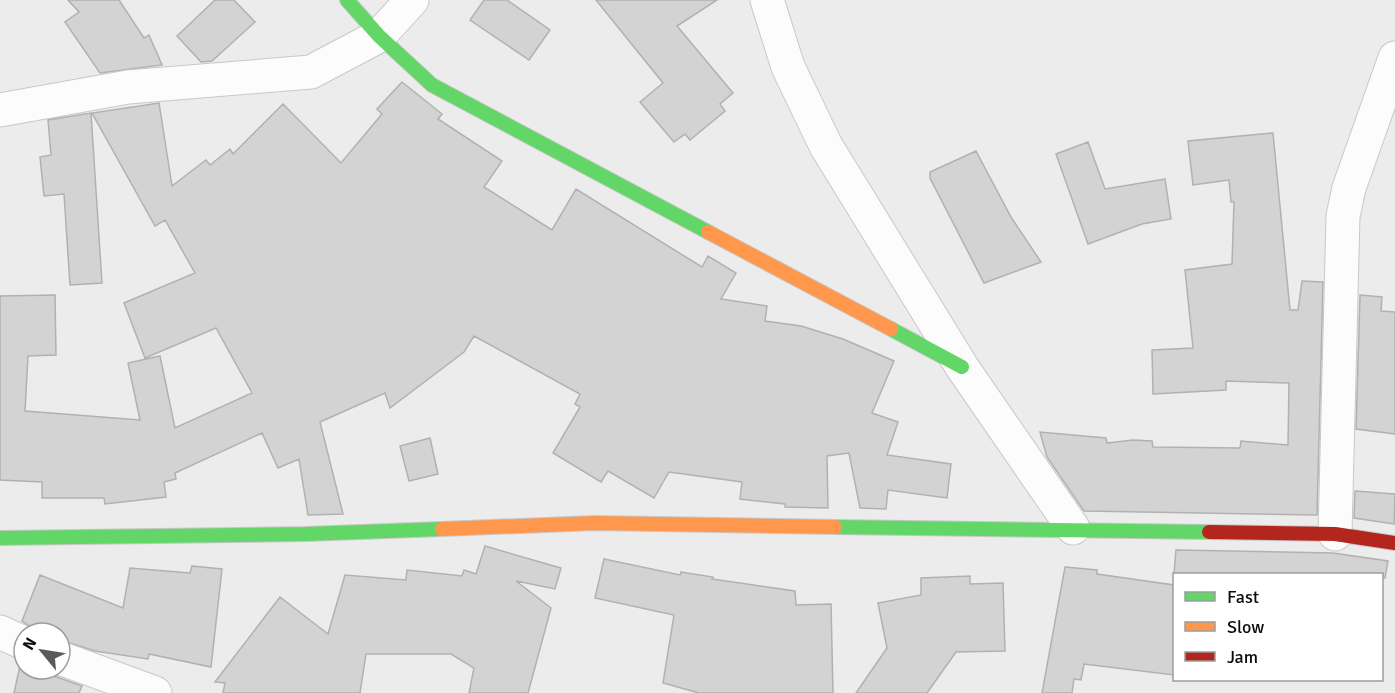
<svg xmlns="http://www.w3.org/2000/svg" width="1395" height="693" font-family="Signika,sans-serif">
<rect width="100%" height="100%" fill="#ececed"/>
<!-- building -->
<path fill="#d3d3d3" stroke="#b1b1b2" stroke-width="1.5" d="M68,0H119L144,38L149,35L162,65L100,73L65,22L79,12Z
M215,0H234L255,22L212,61L201,62L177,36Z
M484,0H507L550,30L529,60L470,20Z
M596,0H717L677,26L733,93L720,104L725,111L690,140L685,134L674,142L640,102L663,83Z
M402,82L442,114L438,119L502,161L484,187L552,230L576,189L702,267L708,256L736,273L721,299L767,306L765,321L801,326L843,339L894,361L872,413L898,422L887,455L951,464L947,498L888,490L886,509L860,508L849,453L827,456L828,508L785,507V504L740,499L742,482L669,472L654,498L608,471L601,482L553,453L580,407L575,404L580,394L474,336L464,352L390,408L385,393L320,422L343,514L308,515L299,459L278,468L262,433L175,473L176,479L164,482L166,497L105,504L104,498H42V482L0,480V296L55,295L56,355L28,356L25,411L140,420L128,363L160,356L175,428L252,393L216,328L145,358L124,303L195,273L165,220L155,226L92,113L159,103L172,186L206,160L210,165L230,149L233,154L283,104L341,163L382,114L377,109Z
M91,113L102,283L70,285L64,194L44,196L40,157L51,155L48,120Z
M1273,133L1290,310H1298L1302,281L1323,282L1317,515L1084,511L1047,457L1040,432L1106,438L1107,443L1133,440L1152,441L1153,447L1240,448L1241,441L1288,445L1289,383L1226,381V390L1153,394L1152,350L1193,348L1185,270L1232,264L1234,202H1231L1229,180L1193,185L1188,141Z
M1088,142L1105,189L1165,179L1171,219L1142,224L1088,244L1056,154Z
M976,151L1011,217L1041,262L984,283L930,178V172Z
M1360,295L1382,297L1381,311L1395,312V434L1356,429Z
M430,438L438,474L409,481L400,446Z
M1355,491L1395,494L1394,524L1354,518Z
M485,546L561,568L555,589L516,581L551,608L528,693H469L474,668L451,654H366L360,693H223L225,683L215,682L280,597L328,634L345,575L406,580L407,570L462,576L464,570L476,574Z
M1176,550L1333,553L1388,561L1385,578H1382V574H1174Z
M604,559L680,575L681,572L713,577L712,579L795,591L796,605L831,604L833,693H699L663,683L674,615L595,598Z
M192,566L222,569L211,667L149,654L148,659L95,651L60,640V633H40L22,621L40,575L123,608L130,568L190,573Z
M1065,567L1097,570V574L1174,585V675L1084,664L1081,680L1074,679L1072,693H1042Z
M970,576V584L1003,583L1005,651L956,652L927,693H856L887,648L878,603L921,595V578Z
M21,661H24V669H45L54,676L82,686L79,693H14Z"/>
<g fill="none" stroke-linecap="round" stroke-linejoin="round">
<defs>
<path id="street" d="M767,0L788,67L826,146L962,367L1073,528
M0,110L128,87L311,72L379,36L412,0
M1335,534L1343,216L1349,188L1395,58
M0,632L24,643
M60,658L155,693"/>
<path id="fast" d="M347,0L379,36L432,85L708,232
M891,329L962,367
M835,527L1209,532
M0,538L306,534L442,529"/>
<path id="slow" d="M708,232L891,329
M442,529L595,523L835,527"/>
<path id="jam" d="M1209,532L1335,534L1395,543"/>
</defs>
<!-- street casing -->
<use href="#street" stroke="#c8c8c9" stroke-width="35"/>
<!-- fast casing -->
<use href="#fast" stroke="#c8c8c9" stroke-width="16"/>
<!-- slow casing -->
<use href="#slow" stroke="#c8c8c9" stroke-width="16"/>
<!-- jam casing -->
<use href="#jam" stroke="#c8c8c9" stroke-width="16"/>
<!-- street -->
<use href="#street" stroke="#fcfcfc" stroke-width="33"/>
<!-- fast -->
<use href="#fast" stroke="#63d668" stroke-width="14"/>
<!-- slow -->
<use href="#slow" stroke="#ff974d" stroke-width="14"/>
<!-- jam -->
<use href="#jam" stroke="#b3261e" stroke-width="14"/>
</g>
<!-- legend -->
<rect x="1173" y="573" width="210" height="108" fill="#ffffff" stroke="#9d9d9e" stroke-width="1.5"/>
<rect x="1185" y="592" width="30" height="9" fill="#63d668" stroke="#9d9d9e" stroke-width="1.5"/>
<text x="1227" y="603" font-size="18" fill="#0b0b0c">Fast</text>
<rect x="1185" y="622" width="30" height="9" fill="#ff974d" stroke="#9d9d9e" stroke-width="1.5"/>
<text x="1227" y="633" font-size="18" fill="#0b0b0c">Slow</text>
<rect x="1185" y="652" width="30" height="9" fill="#b3261e" stroke="#9d9d9e" stroke-width="1.5"/>
<text x="1227" y="663" font-size="18" fill="#0b0b0c">Jam</text>
<!-- north arrow -->
<g transform="translate(42 651) rotate(300)"><circle r="28" fill="#ffffff" stroke="#9d9d9e" stroke-width="1.5"/>
<path d="M0-4.5L10 22L0 15L-10 22Z" fill="#5a5a5b"/>
<text y="-9" font-size="16" font-weight="bold" text-anchor="middle" fill="#0b0b0c">N</text>
</g>
</svg>
